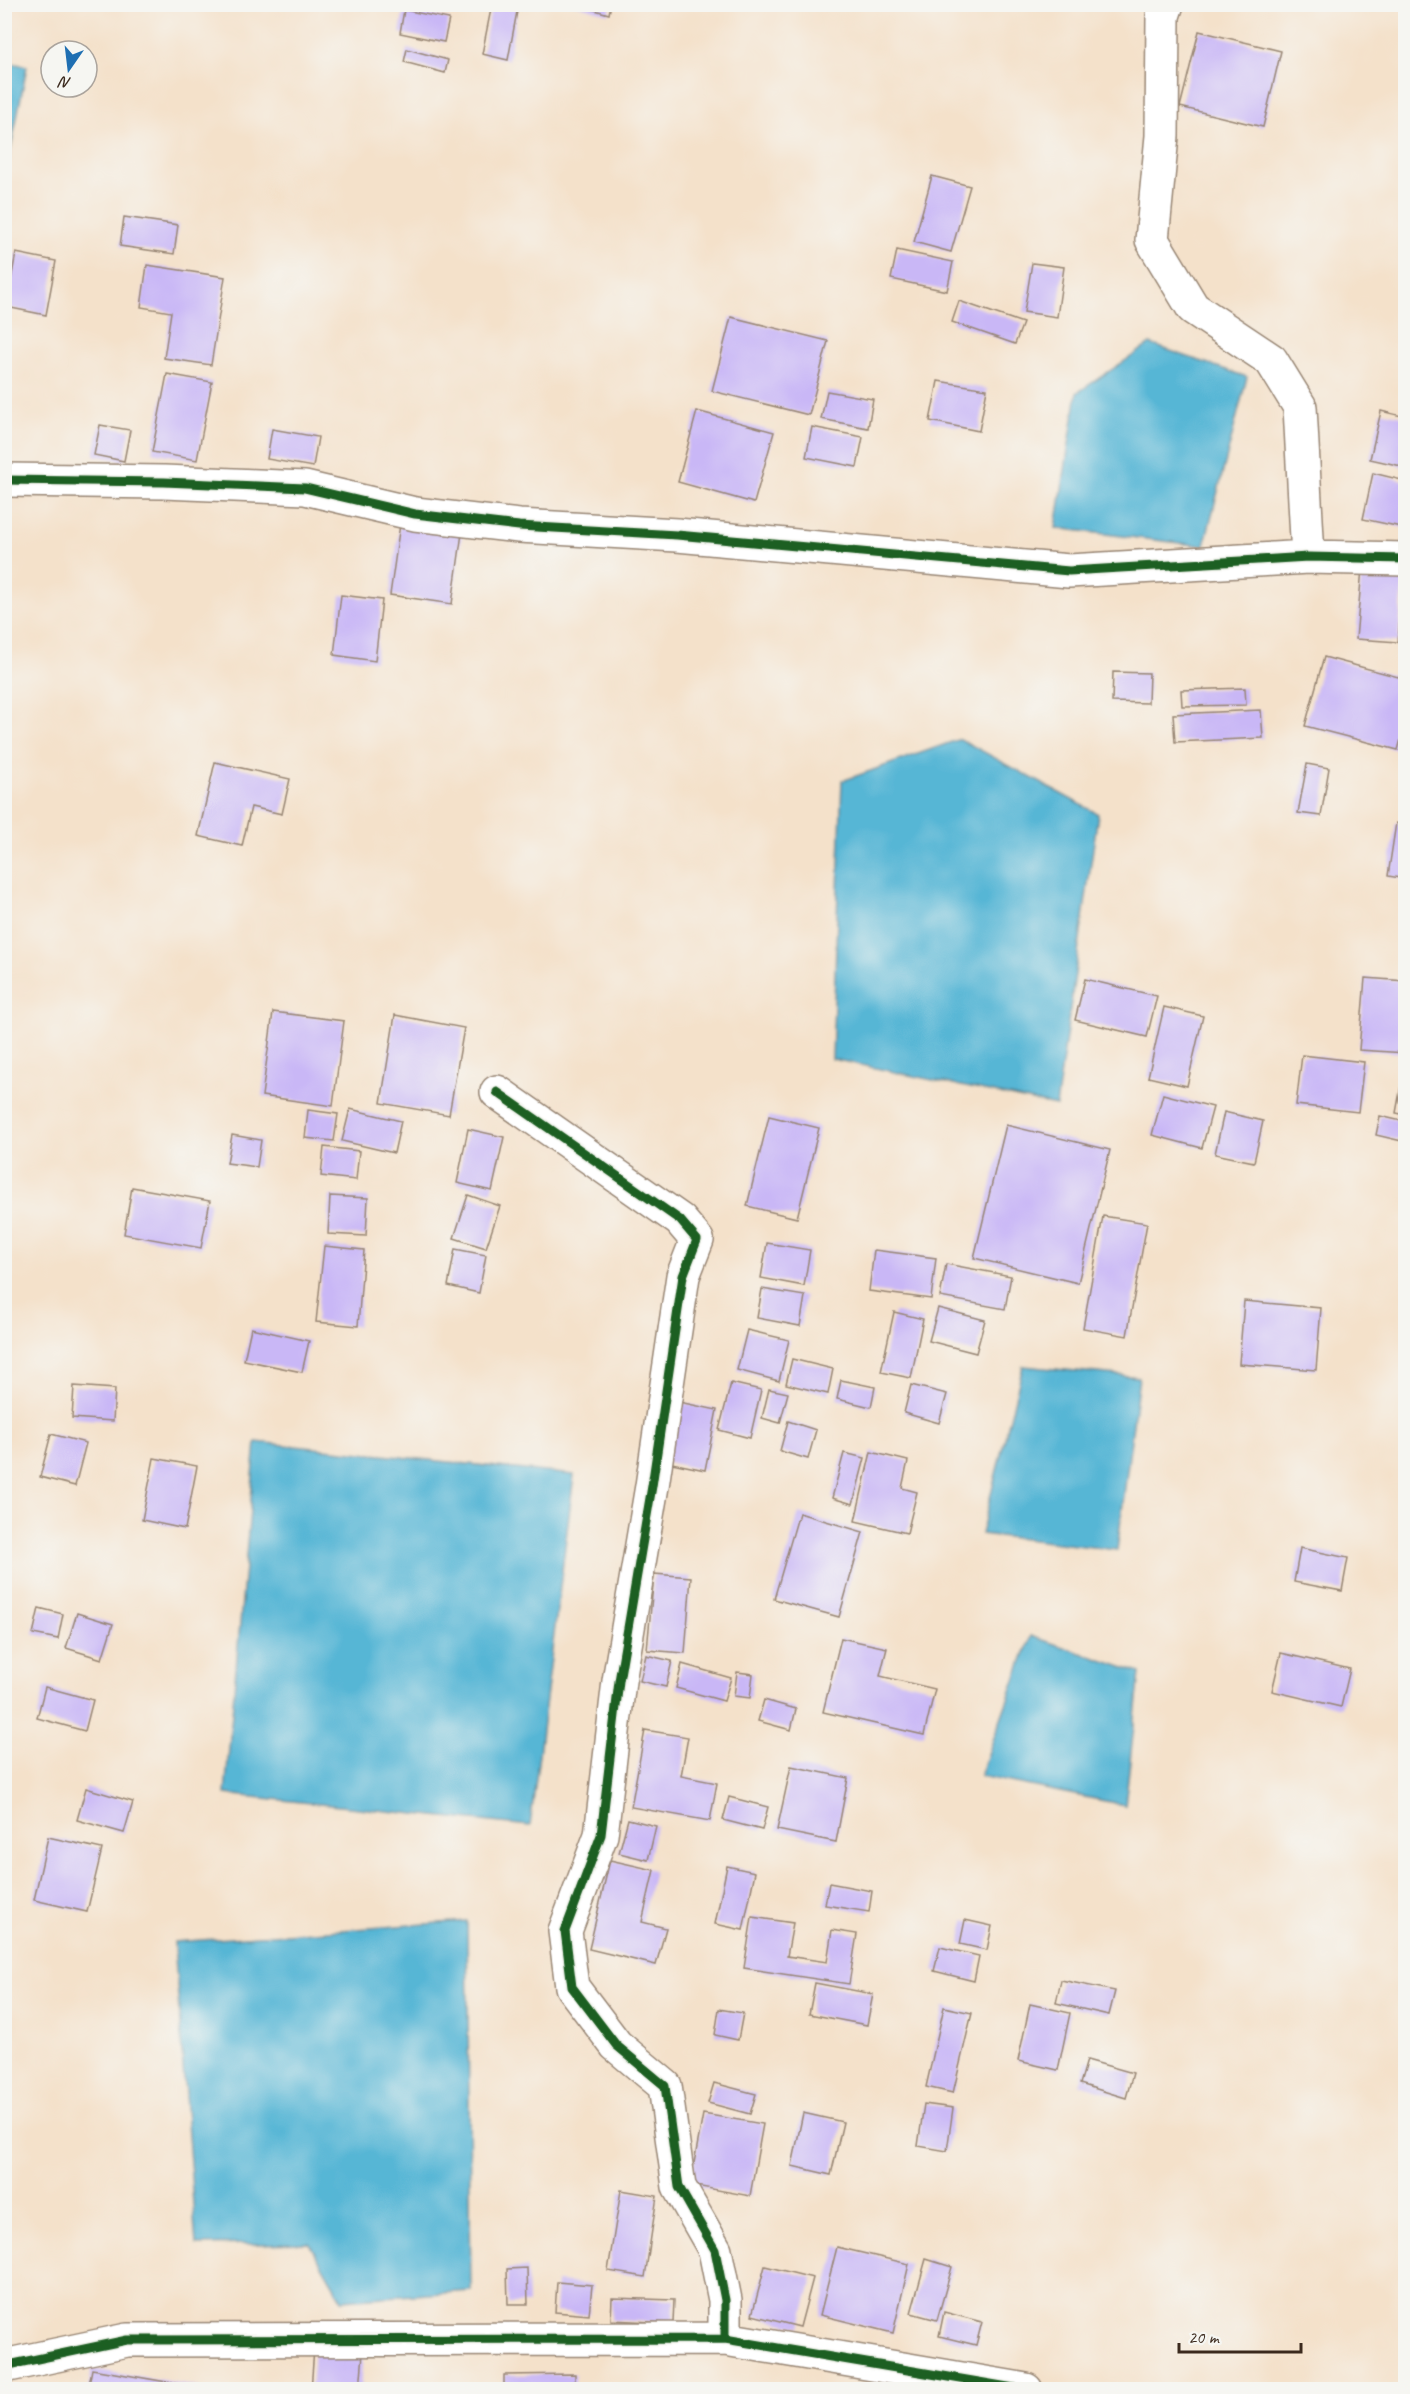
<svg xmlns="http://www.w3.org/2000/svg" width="1410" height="2394" font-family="Caveat,sans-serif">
<rect width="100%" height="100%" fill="#f6f6f2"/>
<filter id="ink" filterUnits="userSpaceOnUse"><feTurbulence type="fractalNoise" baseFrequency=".0167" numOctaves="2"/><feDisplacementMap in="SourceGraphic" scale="12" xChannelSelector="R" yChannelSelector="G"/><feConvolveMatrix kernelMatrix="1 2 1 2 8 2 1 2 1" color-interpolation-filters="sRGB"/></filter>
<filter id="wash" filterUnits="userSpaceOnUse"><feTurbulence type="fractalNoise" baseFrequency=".008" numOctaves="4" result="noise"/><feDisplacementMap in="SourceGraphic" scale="24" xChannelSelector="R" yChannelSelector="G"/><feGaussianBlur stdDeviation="1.35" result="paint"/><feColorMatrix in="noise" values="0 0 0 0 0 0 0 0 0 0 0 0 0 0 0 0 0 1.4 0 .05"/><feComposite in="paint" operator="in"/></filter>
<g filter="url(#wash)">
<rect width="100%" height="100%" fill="#f4e1ca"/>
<!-- water -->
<path fill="#56b6d5" stroke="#48707a" stroke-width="1.5" d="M5,62L27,66L5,178L4,62Z
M1150,344L1247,377L1204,546L1056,528L1077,393Z
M960,739L1098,814L1056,1106L832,1059L842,781Z
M1023,1366L1139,1377L1117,1550L981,1534Z
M256,1442L574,1475L530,1826L225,1794Z
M1031,1636L1140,1673L1125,1805L980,1776Z
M467,1921L471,2291L342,2300L309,2243L196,2245L174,1942Z"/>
<g id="blocks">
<!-- building -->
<path fill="#c9b7f6" d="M492,4L518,6L508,60L482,54Z
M573,4H611L609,14Z
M404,10L449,19L444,42L400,33Z
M1199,31L1281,51L1263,127L1180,107Z
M407,49L448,60L445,73L404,62Z
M932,176L970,186L951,252L914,242Z
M124,217L178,225L174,254L120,246Z
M897,250L953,262L947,291L891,279Z
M16,253L56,261L46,315L6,307Z
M1032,263L1064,267L1057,317L1024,312Z
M147,265L225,277L211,365L164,358L171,312L141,307Z
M959,301L1023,323L1015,344L952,322Z
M731,317L828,341L809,415L712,391Z
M167,374L212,382L197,460L152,452Z
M938,381L987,389L979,431L930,421Z
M827,391L873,399L868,428L821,419Z
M697,411L774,432L754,503L678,482Z
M1381,411L1406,417V467L1370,459Z
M100,425L130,430L124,461L94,455Z
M812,427L863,437L857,467L806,457Z
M272,429L318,437L313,467L267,459Z
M1373,473L1406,481V528L1363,519Z
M400,524L462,533L452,604L390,595Z
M1362,568L1404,571L1398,642L1356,639Z
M341,595L382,600L375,661L334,655Z
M1324,657L1406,679V722L1398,750L1305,726Z
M1113,672L1149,673L1148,703L1112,702Z
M1245,688L1246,705L1182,706L1181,690Z
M1261,710L1263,738L1175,742L1173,714Z
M215,762L290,779L282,814L251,807L242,846L198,836Z
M1307,764L1329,768L1321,816L1298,813Z
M1396,823L1406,825V879L1388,876Z
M1365,978L1406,981V1053L1359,1050Z
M1085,979L1157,996L1147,1037L1075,1020Z
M1164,1007L1203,1016L1187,1086L1148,1077Z
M273,1012L344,1021L333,1106L262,1096Z
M395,1015L464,1028L449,1115L381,1103Z
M1302,1055L1364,1062L1358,1112L1296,1105Z
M1404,1069H1406V1115L1396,1113Z
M1163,1094L1213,1107L1202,1148L1152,1135Z
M350,1109L401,1121L394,1153L342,1141Z
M308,1110L338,1114L334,1141L305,1138Z
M1224,1112L1263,1121L1254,1162L1215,1154Z
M769,1116L819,1128L797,1218L747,1206Z
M1380,1116L1406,1122V1142L1376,1135Z
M1006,1125L1110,1150L1078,1283L974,1258Z
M468,1129L504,1137L492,1191L457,1183Z
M232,1135L261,1140L257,1167L227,1163Z
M324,1147L359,1151L356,1180L321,1176Z
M132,1187L210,1201L201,1248L124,1234Z
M468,1195L500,1206L486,1248L454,1238Z
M330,1196L368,1198L366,1236L328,1234Z
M1103,1216L1147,1223L1127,1336L1083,1328Z
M767,1243L810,1250L804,1286L761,1278Z
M324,1246L364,1250L358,1326L316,1322Z
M455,1249L486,1255L479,1293L448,1286Z
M874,1250L936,1258L931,1299L869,1291Z
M946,1264L1011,1276L1005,1309L940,1297Z
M762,1289L805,1296L800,1326L757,1318Z
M1244,1301L1321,1308L1316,1370L1239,1364Z
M938,1308L985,1320L976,1353L929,1341Z
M894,1312L923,1319L911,1378L881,1372Z
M251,1328L309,1341L302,1372L244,1360Z
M747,1330L789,1340L779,1381L737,1370Z
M792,1359L833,1369L828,1394L786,1384Z
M841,1380L875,1387L871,1407L837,1399Z
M731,1383L761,1390L750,1438L719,1430Z
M911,1385L947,1394L939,1423L904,1413Z
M74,1386L115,1389L113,1421L72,1418Z
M769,1389L788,1393L780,1423L762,1418Z
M679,1402L717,1410L705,1470L667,1462Z
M788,1421L816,1430L808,1459L780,1451Z
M51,1434L86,1443L75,1486L40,1477Z
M871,1452L908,1461L902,1488L917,1492L907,1533L855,1521Z
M844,1453L865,1458L853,1504L832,1498Z
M154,1458L197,1466L185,1529L142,1520Z
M799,1513L863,1532L839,1617L774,1599Z
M1300,1548L1348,1558L1342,1591L1294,1582Z
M654,1574L691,1577L685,1653L647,1650Z
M39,1608L63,1614L58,1639L33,1634Z
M77,1613L113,1624L102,1659L66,1648Z
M841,1638L887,1648L880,1676L935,1689L924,1735L823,1712Z
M1281,1653L1350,1669L1341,1707L1272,1691Z
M646,1655L672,1661L666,1687L640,1681Z
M682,1664L731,1678L724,1701L676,1688Z
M737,1672L753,1674L750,1698L734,1696Z
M45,1687L93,1700L85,1731L37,1718Z
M764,1700L796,1709L791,1730L758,1721Z
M645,1730L688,1737L681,1776L717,1783L710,1821L631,1807Z
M791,1766L848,1778L836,1842L777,1830Z
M86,1788L133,1802L124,1833L77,1820Z
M729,1797L768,1807L762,1830L723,1820Z
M628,1819L656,1826L648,1860L619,1853Z
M48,1837L102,1849L87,1912L34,1900Z
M610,1860L654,1870L642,1922L666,1928L656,1965L589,1949Z
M727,1866L755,1872L743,1930L715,1924Z
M829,1883L872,1891L869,1912L825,1905Z
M752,1917L793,1923L787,1956L827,1962L832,1930L857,1934L849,1984L744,1968Z
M965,1920L992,1926L987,1950L960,1944Z
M940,1947L979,1956L974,1981L934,1971Z
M1061,1980L1115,1991L1109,2015L1056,2003Z
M815,1983L873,1994L867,2025L809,2014Z
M1030,2004L1070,2013L1058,2070L1018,2061Z
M944,2007L972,2013L953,2093L926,2087Z
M719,2009L743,2013L738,2040L715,2035Z
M1087,2060L1133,2073L1126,2098L1080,2084Z
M714,2083L756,2094L750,2114L708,2103Z
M924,2104L953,2108L947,2151L918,2146Z
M803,2113L843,2122L831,2175L792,2166Z
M703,2114L763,2124L750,2196L690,2185Z
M621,2190L657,2196L645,2277L608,2271Z
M837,2247L909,2264L893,2333L820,2315Z
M926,2259L952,2267L937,2320L911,2313Z
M765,2266L813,2278L800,2327L752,2315Z
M527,2268L528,2304H508L507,2269Z
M557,2282L592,2285L589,2315L555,2312Z
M612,2298L674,2300L673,2323L611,2320Z
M944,2312L982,2322L976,2345L939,2336Z
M314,2349L363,2353L360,2390H311Z
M92,2369L201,2388V2390H88Z
M575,2374V2390H504V2375Z"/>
</g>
</g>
<g filter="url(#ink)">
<use href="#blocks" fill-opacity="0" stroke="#988674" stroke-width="1.5"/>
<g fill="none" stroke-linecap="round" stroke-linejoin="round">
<defs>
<path id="minor" d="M1167,4L1163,16L1162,136L1152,240L1193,308L1271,360L1300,407L1308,557
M4,480L164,482L305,488L415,514L519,526L677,535L1069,571L1308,557L1406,559
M497,1092L680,1220L697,1240L683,1276L652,1486L619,1681L601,1835L565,1931L572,1987L616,2045L665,2086L679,2187L715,2250L725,2300V2339
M4,2366L127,2340L725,2339L1026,2390"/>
</defs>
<!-- minor casing -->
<use href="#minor" stroke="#988674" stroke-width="36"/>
<!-- minor -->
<use href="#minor" stroke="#fff" stroke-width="33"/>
<defs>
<path id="cycleway" d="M4,480L164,482L305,488L415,514L519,526L677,535L1069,571L1308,557L1406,559
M497,1092L680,1220L697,1240L683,1276L652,1486L619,1681L601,1835L565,1931L572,1987L616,2045L665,2086L679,2187L715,2250L725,2300V2339
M4,2366L127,2340L725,2339L1026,2390"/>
</defs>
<!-- cycleway casing -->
<use href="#cycleway" stroke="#f6f6f2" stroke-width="13"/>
<!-- cycleway -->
<use href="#cycleway" stroke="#1b5e20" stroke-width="9"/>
</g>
</g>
<!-- margin -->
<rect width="1410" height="2394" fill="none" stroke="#f6f6f2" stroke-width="24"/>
<!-- north arrow -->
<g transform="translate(69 69) rotate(194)"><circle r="28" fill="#f6f6f2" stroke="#aba49d" stroke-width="1.5"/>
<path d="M0-4.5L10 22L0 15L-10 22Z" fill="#1f6fb2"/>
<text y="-9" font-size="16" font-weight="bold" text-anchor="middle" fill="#3b2a1e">N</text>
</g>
<!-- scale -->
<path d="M1179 2343v9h122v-9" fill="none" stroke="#3b2a1e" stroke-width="3"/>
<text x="1188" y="2343" font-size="18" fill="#3b2a1e" stroke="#f6f6f2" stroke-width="4.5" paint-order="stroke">20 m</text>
</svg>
